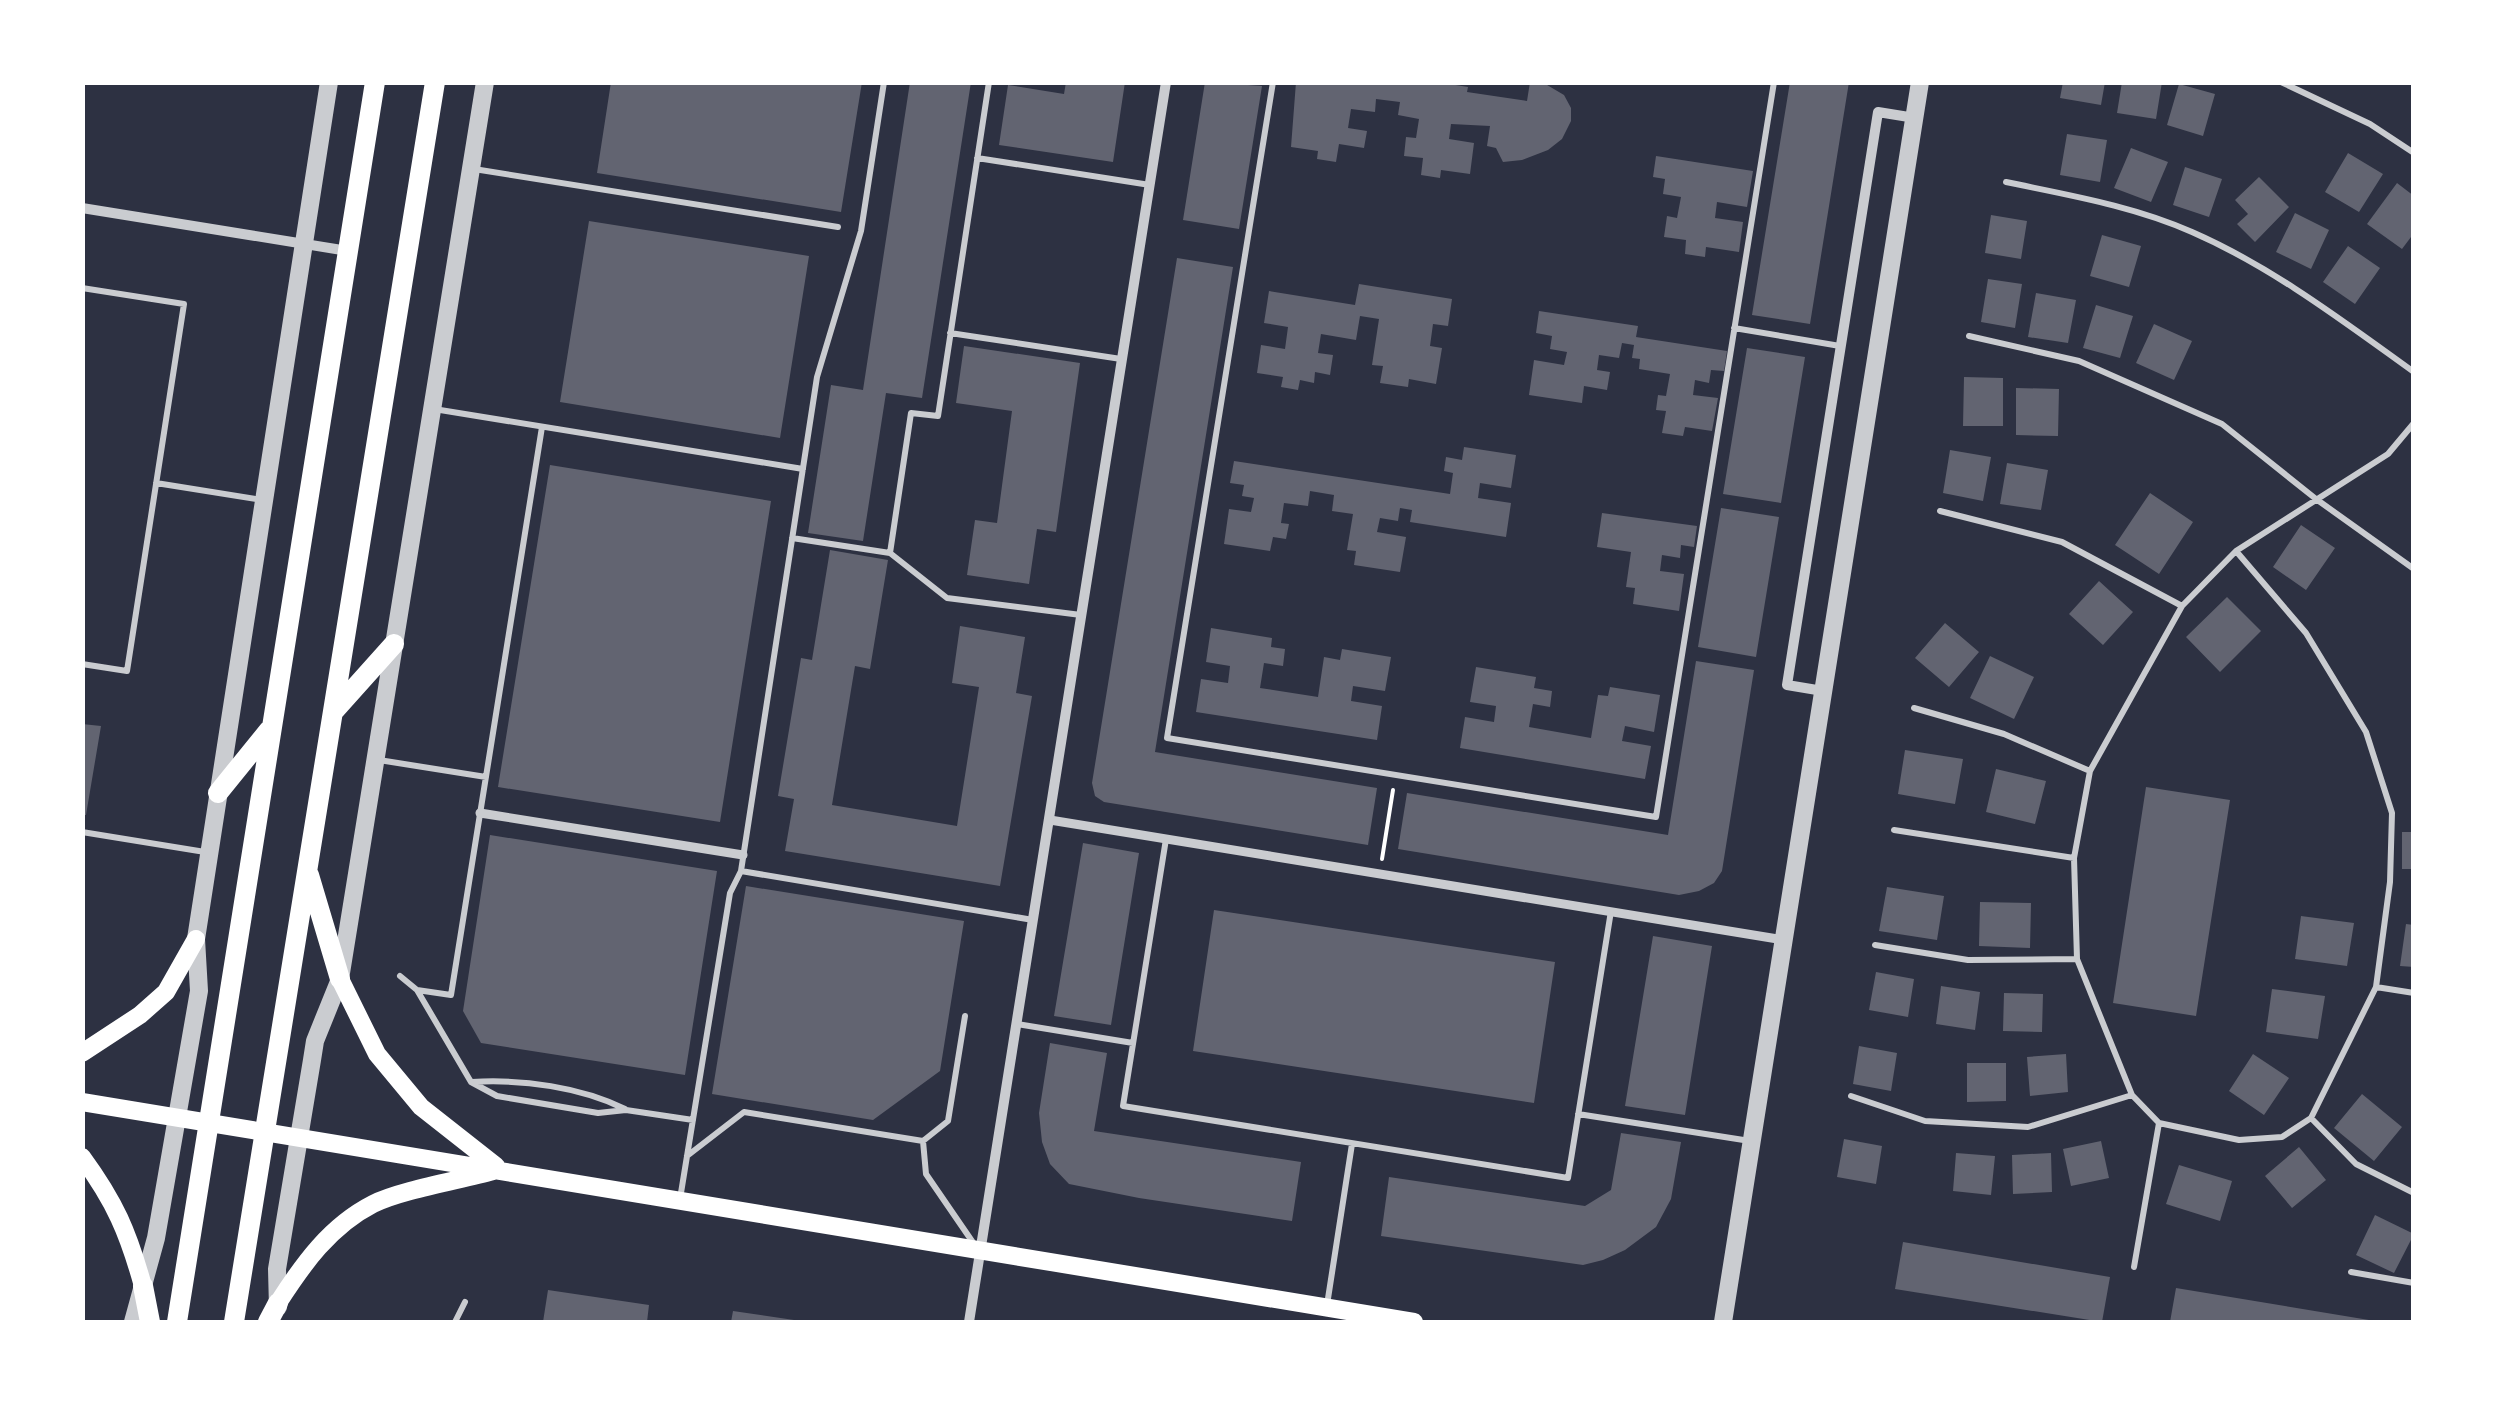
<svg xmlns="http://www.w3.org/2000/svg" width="2496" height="1405" font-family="Jost,sans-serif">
<rect width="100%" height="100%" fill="#2d3142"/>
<!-- building -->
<path fill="#626471" d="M611,82H862L841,212L597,173Z
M910,82H971L922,398L886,393L863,541L808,533L831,385L863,390Z
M1066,82H1125L1113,162L999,145L1008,85L1064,94Z
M1205,82L1262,86L1239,229L1183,220Z
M1296,82H1437L1468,87L1467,92L1527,101L1530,82H1542L1564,95L1571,108V121L1562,139L1548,150L1522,160L1503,162L1496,148L1487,146L1490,126L1451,124L1449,139L1474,143L1470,174L1441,170L1440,178L1421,175L1423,158L1404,156L1406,137L1416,138L1419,119L1398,115L1400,102L1376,99L1375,112L1351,109L1348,128L1367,131L1364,148L1339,144L1336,162L1317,159L1318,151L1291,147Z
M1790,82H1849L1810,324L1752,315Z
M2063,82H2105L2101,105L2060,98Z
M2122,82H2162L2156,119L2117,113Z
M2179,84L2215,94L2203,136L2167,125Z
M2067,134L2107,140L2100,182L2060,175Z
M2131,148L2168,162L2151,202L2114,188Z
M2348,153L2383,174L2359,212L2325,192Z
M1656,156L1753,171L1747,207L1717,202L1715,218L1743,222L1739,252L1706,247L1705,257L1685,254L1686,240L1664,237L1667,216L1677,218L1681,197L1663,194L1665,179L1653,177Z
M2185,167L2222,179L2209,217L2173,205Z
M2259,177L2289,207L2255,242L2237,224L2248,214L2235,200Z
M2397,183L2414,196V233L2402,249L2367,224Z
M2295,213L2329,230L2311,269L2276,252Z
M1991,215L2027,221L2021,259L1985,253Z
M589,221L809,256L780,438L560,402Z
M2102,235L2141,246L2129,287L2090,276Z
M2348,246L2380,268L2355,304L2323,282Z
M1177,258L1233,267L1155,752L1377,788L1368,845L1104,802L1095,796L1092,783Z
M1988,279L2022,284L2015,328L1981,322Z
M1359,284L1452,299L1448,326L1433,324L1430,346L1442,348L1436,384L1409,379L1408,387L1380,383L1383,366L1372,365L1379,319L1360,316L1356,340L1321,334L1318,353L1333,355L1330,375L1315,372L1314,383L1300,380L1298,390L1281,387L1283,377L1257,373L1261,345L1285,349L1288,327L1264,323L1269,291L1355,305Z
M2036,293L2076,300L2068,343L2028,337Z
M2096,305L2133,316L2120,358L2083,348Z
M1539,311L1638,326L1636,337L1727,351L1724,371L1711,370L1709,383L1695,380L1693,395L1718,398L1712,431L1685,427L1683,436L1662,433L1666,411L1656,410L1658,395L1666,396L1670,374L1639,369L1640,359L1632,358L1634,345L1622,343L1619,358L1599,355L1597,370L1610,372L1607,390L1584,386L1582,403L1529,395L1534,360L1564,365L1567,352L1550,349L1552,336L1536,333Z
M2154,324L2192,341L2174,380L2136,363Z
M964,346L1080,363L1056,532L1037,529L1029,584L967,575L975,520L997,523L1012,411L956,403Z
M1747,348L1805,357L1781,503L1723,494Z
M1964,377L2003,378V426H1963Z
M2016,388L2059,389L2058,436L2016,435Z
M1464,447L1516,455L1511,488L1480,483L1478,498L1511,503L1506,537L1410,522L1412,510L1400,508L1398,521L1380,518L1377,532L1406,537L1400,572L1354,565L1356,551L1347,550L1353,514L1332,511L1334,495L1310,491L1308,506L1284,503L1281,523L1289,524L1286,539L1273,537L1270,551L1224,544L1229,509L1251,512L1254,498L1242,496L1244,485L1230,483L1234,461L1450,494L1453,473L1444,471L1446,457L1462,460Z
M1950,450L1991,457L1983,501L1943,493Z
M2007,463L2048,470L2041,510L2000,504Z
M550,465L771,501L720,822L498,787Z
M2150,493L2193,522L2159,574L2115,545Z
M1721,508L1779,517L1756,657L1698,647Z
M1602,513L1697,526L1694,547L1681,545L1680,558L1662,555L1660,571L1684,574L1679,611L1633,604L1635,588L1626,587L1631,552L1597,547Z
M2301,525L2335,548L2306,590L2273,567Z
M830,550L888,560L870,669L855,666L832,805L957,826L979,687L952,683L960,626L1025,637L1016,693L1032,696L1000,886L785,851L794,799L778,796L801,658L812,660Z
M2099,581L2133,612L2103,645L2069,614Z
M2227,597L2261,631L2220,672L2186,637Z
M1945,623L1979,652L1949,687L1915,658Z
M1211,628L1272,638L1271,647L1285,649L1283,666L1264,663L1260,688L1318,697L1324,657L1340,660L1342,649L1391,657L1385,691L1353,686L1351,701L1382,706L1377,740L1196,712L1201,679L1228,683L1230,666L1206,662Z
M1990,656L2034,677L2014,719L1970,698Z
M1696,661L1754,670L1722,871L1714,883L1699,891L1679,895L1398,849L1407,793L1668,835Z
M1476,667L1536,677L1534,688L1552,691L1550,707L1533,704L1529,727L1591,738L1598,695L1608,696L1610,687L1660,695L1654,732L1625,726L1622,741L1651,746L1645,779L1460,748L1465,717L1494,722L1496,706L1470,702Z
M82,724L101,726L86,815H82Z
M1905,750L1963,759L1955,804L1898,794Z
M1996,769L2046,781L2035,824L1986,812Z
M2146,787L2230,800L2196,1016L2113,1003Z
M2402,832H2414V869H2402Z
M490,835L717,871L685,1075L481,1043L463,1011Z
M1083,843L1139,853L1111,1025L1054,1016Z
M746,886L964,921L940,1071L873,1120L712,1094Z
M1887,887L1944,896L1937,940L1879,931Z
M1980,902L2031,903L2030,948L1979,946Z
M1214,910L1555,962L1534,1103L1193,1051Z
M2301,916L2354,923L2347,966L2295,959Z
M2406,924L2414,925V967L2400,966Z
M1653,936L1712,946L1685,1115L1625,1106Z
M1876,972L1914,979L1908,1017L1869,1010Z
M1941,986L1980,992L1975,1030L1936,1024Z
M2272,989L2325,996L2318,1039L2266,1032Z
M2004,993L2043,994L2042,1032L2003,1031Z
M1050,1043L1107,1053L1094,1131L1301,1162L1292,1221L1139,1198L1069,1184L1050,1164L1042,1142L1039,1113Z
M1859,1046L1897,1053L1891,1091L1853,1084Z
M2066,1054L2068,1092L2030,1096L2027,1057Z
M2253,1054L2289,1078L2264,1115L2229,1091Z
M1967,1063H2006V1101L1967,1102Z
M2362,1094L2402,1127L2374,1161L2334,1128Z
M1621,1133L1681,1142L1671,1199L1656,1227L1625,1250L1603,1260L1583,1265L1381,1236L1389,1177L1585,1206L1611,1190Z
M1844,1139L1882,1146L1876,1184L1837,1177Z
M2101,1141L2109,1178L2071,1186L2063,1149Z
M2299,1147L2326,1180L2292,1208L2265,1176Z
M1956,1153L1995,1156L1991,1195L1953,1191Z
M2051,1153L2052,1192L2013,1194L2012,1155Z
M2179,1165L2232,1181L2220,1221L2166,1204Z
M2375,1215L2414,1234L2394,1273L2356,1255Z
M1903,1242L2110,1277L2102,1322L1895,1289Z
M2176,1288L2369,1320V1322H2170Z
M548,1290L649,1305L647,1322H543Z
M733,1311L794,1320V1322H731Z"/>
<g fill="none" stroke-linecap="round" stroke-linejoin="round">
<!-- path -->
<path stroke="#fff" stroke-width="4" d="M1382,859L1393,790"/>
<!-- service -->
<path stroke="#caccd0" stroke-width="6" d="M1273,82L1167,738L1656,817L1774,82
M2281,82L2370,124L2414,153
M977,158L1150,185
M474,169L838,227
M2006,182C2068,195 2134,206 2192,232C2272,267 2343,321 2414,372
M82,288L184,304L127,671L82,664
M1734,328L1840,346
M950,333L1121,359
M1969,336L2079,361L2222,424L2316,499L2414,569
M434,409L803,469
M156,483L262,500
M1940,511L2062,542L2182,606
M792,538L890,553L947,598L1081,615
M890,553L911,413L938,416L989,82
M1914,708L2004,734L2090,771
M379,760L486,777
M1894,830L2074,858
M82,832L205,852
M1166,839L1123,1106L1568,1178L1611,911
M741,871L1033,920
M1875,945L1968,960L2077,959
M400,976L417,990L471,1082L497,1096L598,1113L626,1110L693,1120
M2376,987L2414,993
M417,990L451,995L542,427
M1017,1024L1133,1043
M472,1082C522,1079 581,1087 625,1109
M1851,1096L1925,1121L2028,1127L2132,1095
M1578,1114L1750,1141
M2311,1118L2356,1164L2414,1193
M2159,1123L2239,1140L2282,1137L2311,1118L2376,987L2390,882L2392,813L2366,732L2306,633L2236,551
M923,1141L926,1174L974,1244
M687,1156L744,1112L923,1141L948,1121L965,1016
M680,1199L730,893L741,871L817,377L861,231L884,82
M2134,1267L2159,1123L2132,1095L2077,959L2074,858L2090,771L2182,606L2236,551L2388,454L2414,423
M2351,1272L2414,1283
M1327,1305L1352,1144
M455,1322L465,1302"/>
<!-- pedestrian -->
<path stroke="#caccd0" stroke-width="9" d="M480,813L743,855
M1050,820L1784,940"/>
<!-- minor -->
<path stroke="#caccd0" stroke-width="10" d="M82,208L348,251
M1823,691L1787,685L1878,112L1915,118
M969,1322L1166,82"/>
<!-- tertiary -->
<path stroke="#caccd0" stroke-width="18" d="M278,1307L277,1269L312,1060L315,1041L340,979L485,82
M133,1322L156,1238L199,991L196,939L329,82
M1723,1322L1920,82"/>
<!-- secondary -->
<path stroke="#fff" stroke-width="18" d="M340,979L377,1054L421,1107L496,1166
M82,1053L140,1015L166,992L196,939
M82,1102L1414,1322
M82,1157C115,1202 128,1232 143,1286
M278,1303C303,1264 330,1226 373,1204C401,1190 461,1180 493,1171"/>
<!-- primary -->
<path stroke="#fff" stroke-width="20" d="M334,711L394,644
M218,793L269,730
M309,875L340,979
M143,1286L150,1322
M177,1322L375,82
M234,1322L435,82
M268,1322L278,1303"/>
</g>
<!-- border -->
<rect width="2496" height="1405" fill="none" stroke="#ffffff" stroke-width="170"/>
</svg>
